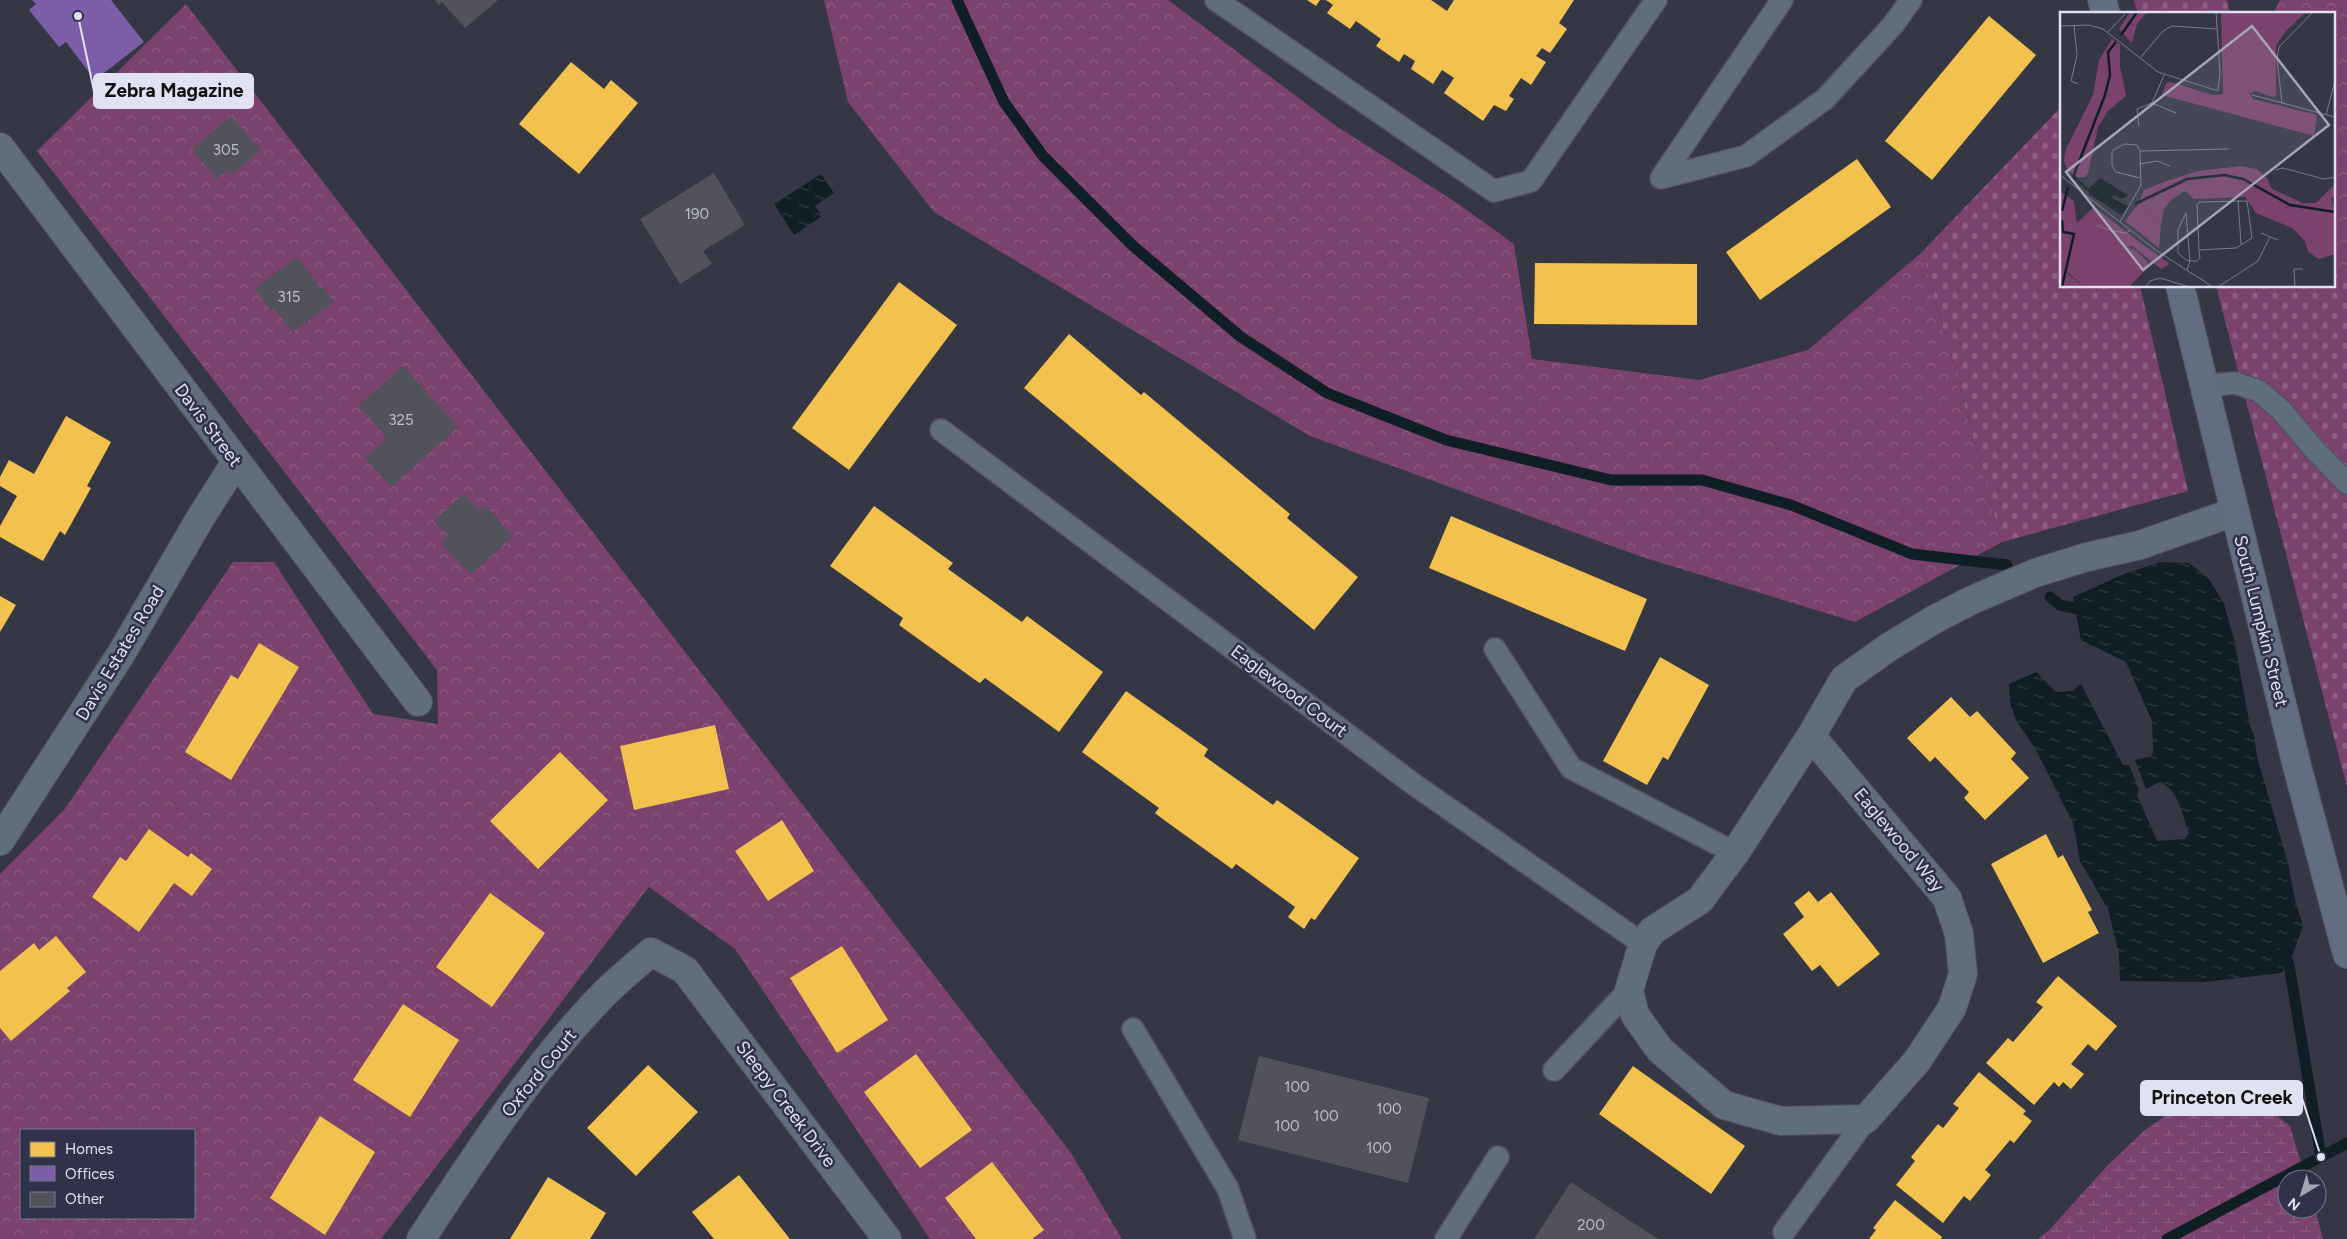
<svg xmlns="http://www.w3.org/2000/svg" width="2347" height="1239" font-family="Figtree,sans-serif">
<defs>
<pattern id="forest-crowns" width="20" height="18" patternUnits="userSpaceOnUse" patternTransform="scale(1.25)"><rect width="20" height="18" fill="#7a426d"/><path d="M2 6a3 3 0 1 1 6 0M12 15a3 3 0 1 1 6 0" fill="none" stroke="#8d5d82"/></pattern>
<pattern id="wetland-marsh" width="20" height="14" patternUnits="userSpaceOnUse" patternTransform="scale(1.25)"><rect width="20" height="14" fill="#7a426d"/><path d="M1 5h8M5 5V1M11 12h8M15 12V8" fill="none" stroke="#8d5d82"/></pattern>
<pattern id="cemetery-stones" width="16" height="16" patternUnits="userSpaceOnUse" patternTransform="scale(1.25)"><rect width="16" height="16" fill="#7a426d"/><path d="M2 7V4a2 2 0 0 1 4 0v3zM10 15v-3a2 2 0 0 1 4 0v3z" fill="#8d5d82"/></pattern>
<pattern id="water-ripples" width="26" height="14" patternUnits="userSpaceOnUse" patternTransform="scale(1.25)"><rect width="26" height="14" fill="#101e25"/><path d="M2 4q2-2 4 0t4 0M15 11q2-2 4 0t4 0" fill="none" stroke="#323e45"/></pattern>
</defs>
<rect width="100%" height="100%" fill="#363744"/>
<!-- forest -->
<path fill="url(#forest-crowns)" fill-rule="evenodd" d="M824,0H1168L1336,126L1457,203L1514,244L1532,359L1699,380L1808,350L1922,252L2002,542L1855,622L1642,557L1310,436L934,212L848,102Z
M2280,0H2347V298L2333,278V14H2273Z
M186,4L1071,1153L1122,1239H930L735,949L649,887L381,1239H0V874L64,810L233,562H274L373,714L438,724L437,670L37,151ZM21,1130H194V1218H21Z"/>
<!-- wetland -->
<path fill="url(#wetland-marsh)" d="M2235,1083L2290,1126L2306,1179H2287V1209H2315L2323,1239H2038L2050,1229L2107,1166L2145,1130L2187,1101Z"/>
<!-- cemetery -->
<path fill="url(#cemetery-stones)" d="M2134,0H2227L2230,14H2138Z
M2061,107V286H2140L2188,491L2002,542L1922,252Z
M2333,274L2347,275V787L2216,286H2333Z"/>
<!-- water -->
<path fill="url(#water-ripples)" d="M821,174L834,193L815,206L822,216L794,235L774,204Z
M2161,562L2189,563L2209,579L2224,604L2234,639L2250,726L2254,735L2257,757L2288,863L2295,900L2303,926L2289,965L2281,973L2205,982L2120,981L2119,954L2108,909L2080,861L2073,823L2036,750L2016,720L2010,703L2009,684L2036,672L2056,692L2072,691L2081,684L2123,765H2129L2139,790L2137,795L2157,841L2185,839L2189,833C2183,817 2178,788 2160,782L2146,789L2135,760L2150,756L2153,753L2152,721L2126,662L2081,640L2073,597L2124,574Z"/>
<!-- homes -->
<path fill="#f2c14e" d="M1307,0H1320L1316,6Z
M1326,0H1431L1447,11L1454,0H1574L1559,23L1567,29L1550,53L1542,48L1536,56L1546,62L1531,85L1521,78L1509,96L1514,99L1506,111L1494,105L1483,121L1444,93L1454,78L1442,70L1433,84L1411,69L1415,61L1404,54L1399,62L1376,46L1381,39L1356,21L1350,29L1327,13L1333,5Z
M1989,16L2036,55L1932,180L1885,141Z
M571,62L604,89L611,80L638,103L579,174L519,124Z
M1857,159L1891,207L1760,300L1726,252Z
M1535,263L1697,264V325L1534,324Z
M899,282L957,325L849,470L792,428Z
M1069,334L1141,395L1144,392L1290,514L1287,518L1358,577L1314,630L1024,388Z
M66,416L111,442L87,486L91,488L65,535L60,531L43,561L0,537V526L17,496L0,486V477L9,460L34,474Z
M874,506L953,563L948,569L962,579L1022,622L1027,616L1103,672L1059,732L985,678L980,683L978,682L899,625L903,618L830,566Z
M1451,516L1647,599L1625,651L1429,568Z
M0,596L16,605L0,632Z
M259,643L299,667L231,780L185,752L231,675L238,679Z
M1660,657L1709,685L1668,760L1663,757L1647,785L1603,761Z
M1126,691L1208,749L1204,756L1218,766L1273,805L1277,800L1359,858L1315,920L1311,918L1304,929L1288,917L1295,907L1236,864L1232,869L1160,817L1155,813L1159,808L1082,752Z
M1951,697L1970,717L1977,711L2016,753L2011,759L2029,778L1985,820L1964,798L1969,792L1935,757L1930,762L1907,738Z
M715,725L729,789L634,810L620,746Z
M560,752L608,800L538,869L490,821Z
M782,820L814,871L768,901L735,851Z
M149,829L188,857L191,853L212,869L192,896L174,883L139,932L92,897L120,857L126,861Z
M2046,834L2058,858L2063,855L2092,910L2088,912L2099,933L2043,963L1991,864Z
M1809,891L1818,902L1831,892L1880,954L1838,987L1820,965L1812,971L1783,934L1804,917L1794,903Z
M490,893L545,933L492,1007L436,967Z
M56,936L86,972L67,988L70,991L11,1041L0,1028V971L34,943L39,950Z
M842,946L888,1020L837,1053L790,978Z
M2058,976L2117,1026L2096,1051L2088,1044L2071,1064L2084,1074L2071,1089L2063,1082L2059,1087L2054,1082L2034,1105L1986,1063L2008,1038L2013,1042L2043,1007L2036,1002Z
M403,1004L459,1040L410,1117L353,1080Z
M916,1054L972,1130L920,1168L864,1092Z
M648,1065L698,1112L636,1176L587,1128Z
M1633,1066L1745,1146L1711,1194L1599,1114Z
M1979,1072L2026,1111L2023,1114L2032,1121L2014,1143L2010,1140L1985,1170L1991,1175L1970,1201L1964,1196L1943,1223L1896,1185L1915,1161L1911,1157L1938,1124L1943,1128L1959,1108L1953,1104Z
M320,1116L375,1152L325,1235L270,1198Z
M992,1162L1044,1230L1032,1239H976L945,1198Z
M739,1175L790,1239H714L692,1212Z
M548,1177L606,1213L590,1239H510Z
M1895,1200L1942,1237L1941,1239H1869L1876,1230L1873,1228Z"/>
<!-- offices -->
<path fill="#7b5ea7" d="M32,0H111L144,42L95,80L66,42L59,47L29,10L36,4Z"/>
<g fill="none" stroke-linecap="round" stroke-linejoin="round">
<!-- stream -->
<path stroke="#101e25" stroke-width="11" d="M957,0L1004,102L1043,156L1133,246L1241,337L1327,393L1446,440L1611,480H1702L1791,505L1912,554L2007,565
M2050,597L2060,605L2088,611
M2284,952L2289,965L2321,1157
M2167,1239L2347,1143"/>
</g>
<!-- building -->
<path fill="#52525c" d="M435,0H498L465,28L442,2L439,5Z
M231,116L261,150L232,175L227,170L217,179L192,149Z
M714,173L745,225L703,251L712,264L680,284L640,219Z
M298,257L320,288L323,287L334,302L292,332L275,309L271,311L255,288Z
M403,366L458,427L391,487L365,458L387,438L358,406Z
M464,494L479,510L485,505L513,536L471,575L441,543L448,535L434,521Z
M1259,1056L1429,1098L1408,1183L1238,1140Z
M1571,1182L1578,1187L1658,1239H1534Z"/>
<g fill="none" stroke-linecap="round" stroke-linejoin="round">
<defs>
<path id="service" d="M1216,0L1494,191L1531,181L1656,0
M1782,0L1661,178L1746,156L1825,99L1893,25L1911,0
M2204,386L2235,383L2259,391L2281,410L2314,449L2347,483
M941,430L1412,783L1643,944
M1495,649L1571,768L1735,853
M1133,1029L1228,1189L1245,1239
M1554,1070L1629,990
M1784,1232L1866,1119
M1446,1239L1498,1157"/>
<path id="minor" d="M0,147L418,702
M1811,736L1947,898L1959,934L1963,974L1952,1008L1917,1061L1866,1119L1781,1121L1724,1105L1660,1050L1635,1015L1629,990L1643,944L1652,931L1700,900L1735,853L1811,736L1844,679L1889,647L1935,619L1972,600L2035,573L2087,557L2140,545L2234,512
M0,841L121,654L201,517L236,462
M421,1239C477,1154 532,1068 603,995C618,980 635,966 651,952L685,970L887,1239"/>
<path id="secondary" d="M2102,0L2106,14
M2180,286L2297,766L2347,954"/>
</defs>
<!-- service casing -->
<use href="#service" stroke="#52535f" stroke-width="24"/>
<!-- minor casing -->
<use href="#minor" stroke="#52535f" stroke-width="30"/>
<!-- secondary casing -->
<use href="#secondary" stroke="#52535f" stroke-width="30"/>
<!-- service -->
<use href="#service" stroke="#606d7b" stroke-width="21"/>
<!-- minor -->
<use href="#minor" stroke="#606d7b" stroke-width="28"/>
<!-- secondary -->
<use href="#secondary" stroke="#616e80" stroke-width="28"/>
</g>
<g text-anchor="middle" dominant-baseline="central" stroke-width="5" stroke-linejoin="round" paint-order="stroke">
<!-- number labels -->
<g font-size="15" fill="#bcbecc">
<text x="226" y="150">305</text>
<text x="697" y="214">190</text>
<text x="289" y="297">315</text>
<text x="401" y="420">325</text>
<text x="1297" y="1087">100</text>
<text x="1389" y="1109">100</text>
<text x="1326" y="1116">100</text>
<text x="1287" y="1126">100</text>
<text x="1379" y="1148">100</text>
<text x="1591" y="1225">200</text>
</g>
<!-- street labels -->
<g font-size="18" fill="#e0e2f1" stroke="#30324a">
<text transform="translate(208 425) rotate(53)">Davis Street</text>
<text transform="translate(2261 621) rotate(76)">South Lumpkin Street</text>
<text transform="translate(120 653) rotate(-59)">Davis Estates Road</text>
<text transform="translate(1289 691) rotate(37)">Eaglewood Court</text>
<text transform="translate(1899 840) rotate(50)">Eaglewood Way</text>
<text transform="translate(539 1073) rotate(-51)">Oxford Court</text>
<text transform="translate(786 1104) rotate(53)">Sleepy Creek Drive</text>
</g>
</g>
<!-- overview -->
<g transform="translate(2060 12)">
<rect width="275" height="275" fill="#363744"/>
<path d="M70,0H87L77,12L72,31L59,17ZM161,0H246L225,20L216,34V83L213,85L195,79L190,82L193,87L257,103L254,124L102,83L106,71L111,70L152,83L163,82ZM182,154L196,157L207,166L212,177L243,191H256L275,172V182L271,187L275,200V242L259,247L248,240L245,229L232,216L196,201L185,185L134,187L125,179L111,188L104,197L101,212L77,194L84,178L104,170L138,159ZM0,179L14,189L17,213L75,238L87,249L89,254L69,275H24L3,256L0,252Z" fill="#7a426d"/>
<path d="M52,27L60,32V54L66,84L48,99L38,115L28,161L25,165H18L7,158L4,148L6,137L33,83L39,48ZM0,252L9,263L24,275H0Z" fill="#7a426d"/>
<path d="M77,194L101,212L99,236L65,209ZM34,195L78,229L110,252L101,257L71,233L25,263L0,227Z" fill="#7a426d"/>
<path d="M40,166L68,183L62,187L54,183L52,186L68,194L61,203L29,182L28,177Z" fill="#101e25"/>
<path fill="none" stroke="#101e25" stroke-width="2.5" d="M61,23L77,0M14,165L28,178M12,168L45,83L50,63L48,40L56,30M75,192L127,167L164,163L183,167L230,193L275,200M2,199L8,175M2,275L14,222L3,220L2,208"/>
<path fill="none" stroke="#7a7b89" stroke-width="1" d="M14,13L17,43L11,69L18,72M0,14L29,13L43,17L98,60L155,78H158L160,60L156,0M48,20L65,2M81,45L103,19L112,14L157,17M192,83L275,105M92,91L116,101M222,91L217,47L219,35L253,0M266,103L275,69M79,114L77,97L92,91L104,63M80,139L168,137M79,152L97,149L110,154M215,158L223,156L264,167L275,165M0,163L97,239L153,275M178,188L181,232M60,210L81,173L80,139L77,133L64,132L52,139V154L56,160L80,166M37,213L51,219L66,221L71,218M201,221L218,228M127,258L130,249L126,201L118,218V241L126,248L130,249H137L140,246L139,238L137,193L139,190L187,189L192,226L176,236L139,238M85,275L90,269L100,266L130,275M158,275L198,249L210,225M235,275L234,257H243"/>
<path fill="#a4a6b4" fill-opacity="0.15" stroke="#a4a6b4" stroke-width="2.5" d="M192,14L269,113L83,258L6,160Z"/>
<rect width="275" height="275" fill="none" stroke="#e0e2f1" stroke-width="2.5"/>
</g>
<!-- callouts -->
<path fill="none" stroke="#e0e2f1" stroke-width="2" d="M78 16L94 91M2321 1157L2302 1098"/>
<g fill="#e0e2f1" stroke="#30324a" stroke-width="2">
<circle cx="78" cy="16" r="5"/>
<circle cx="2321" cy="1157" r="5"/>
</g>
<g fill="#e0e2f1" stroke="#e0e2f1" stroke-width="2">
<rect x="94" y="74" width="159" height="34" rx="5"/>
<rect x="2141" y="1081" width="161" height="34" rx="5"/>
</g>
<g font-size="19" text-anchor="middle" font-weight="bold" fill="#111">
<text x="174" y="97">Zebra Magazine</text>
<text x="2222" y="1104">Princeton Creek</text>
</g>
<!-- legend -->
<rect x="20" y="1129" width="175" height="90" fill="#30324a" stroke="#76788d"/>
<rect x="30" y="1142" width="25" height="15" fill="#f2c14e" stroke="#76788d"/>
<text x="65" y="1154" font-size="15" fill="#e0e2f1">Homes</text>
<rect x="30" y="1166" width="25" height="15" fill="#7b5ea7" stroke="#76788d"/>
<text x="65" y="1179" font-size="15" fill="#e0e2f1">Offices</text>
<rect x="30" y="1192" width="25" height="15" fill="#52525c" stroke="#76788d"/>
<text x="65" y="1204" font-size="15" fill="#e0e2f1">Other</text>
<!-- north arrow -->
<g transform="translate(2302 1194) rotate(218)"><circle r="24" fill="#30324a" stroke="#76788d"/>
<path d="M0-4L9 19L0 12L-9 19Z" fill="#a4a6b4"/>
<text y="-8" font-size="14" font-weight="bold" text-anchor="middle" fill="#e0e2f1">N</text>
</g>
</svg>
